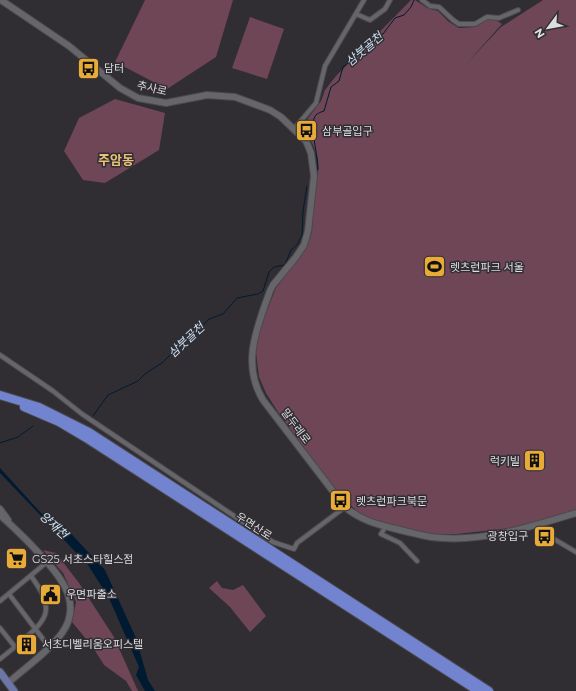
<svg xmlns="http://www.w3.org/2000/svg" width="576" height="691" font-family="Montserrat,'Noto Sans KR',sans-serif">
<rect width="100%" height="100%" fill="#302e33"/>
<!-- green -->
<path fill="#6e4655" d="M145,0H233L216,57L167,89L115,62Z
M411,0H415L427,8L438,11L449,22L459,28L476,27L485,20H496L502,24L467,63L501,27L543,0H576V512L519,527L457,534H434L376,522L358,512L339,495L278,412L266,393L259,377L256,352L259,330L276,288L306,247L312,232L313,204L318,174V160L314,147L303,125L321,101L325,90L336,76Z
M250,17L284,29L267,79L232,68Z
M115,99L165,113L159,150L105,183L83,180L64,151L79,118Z
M43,550L56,553L79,583L114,637L138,691H132L126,681L104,665L92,646L72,622L76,602L63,573Z
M217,581L222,588L233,590L243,585L266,616L250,632L230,607L209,588Z"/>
<!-- water -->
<path fill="#001a32" d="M0,468L41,513L54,524H62L105,570L136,638L148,680L155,691H145L136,675L139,667L109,598L88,565L0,473Z"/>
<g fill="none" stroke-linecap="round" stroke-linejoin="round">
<!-- stream -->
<path stroke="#001a32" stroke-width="1" d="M318,170C319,158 308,123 316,115C318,113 321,112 324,111L331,87L339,81L343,67L349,62L350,57L363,53L368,43L374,38L383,34L395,18L404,15L411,7L414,0
M93,416L108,395L138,381L146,373L162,363L184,341L194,335L209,319L223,314L237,298L258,294L263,291L269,272L274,267L285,265L291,250L297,245L302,235L303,211L307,186
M0,443L18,437L33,426"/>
<defs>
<path id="street" d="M422,0L430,6L439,7L453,20L459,24H475L487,17L499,18L518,10
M356,14L370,20L385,9L390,0
M294,129L316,103L325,66L364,0
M0,355L53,391L82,414L273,542L294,549L297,543L345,507
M386,526L381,534L400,543L417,561
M536,526L542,532L576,552
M9,594L49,647
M0,601L47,562
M0,628L15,647C46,620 58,613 31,576
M0,659L15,647"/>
<path id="secondary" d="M1,0L69,46L120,88L138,98L166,103L207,95L235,97L270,110L281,117L306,141L311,153L314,176L308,231L304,245L296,257L273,285L270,291C257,327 241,364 263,400L345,507C361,521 380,525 400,530C414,533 428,538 442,538C487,541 533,526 576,513
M0,509L8,520
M0,515C12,526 24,537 35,549C56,571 85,601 62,633C48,652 26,667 8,683"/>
<path id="primary" d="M0,672L14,691"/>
<path id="highway" d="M0,395L39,407L89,432L489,691
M24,407L59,422L86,438L478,691"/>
</defs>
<!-- street casing -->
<use href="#street" stroke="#4b4a4d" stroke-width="6"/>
<!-- secondary casing -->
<use href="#secondary" stroke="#4b4a4d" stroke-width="8"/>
<!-- primary casing -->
<use href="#primary" stroke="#4b4a4d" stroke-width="9"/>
<!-- highway casing -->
<use href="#highway" stroke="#4b4a4d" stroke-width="10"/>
<!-- street -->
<use href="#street" stroke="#666569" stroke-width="4"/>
<!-- secondary -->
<use href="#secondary" stroke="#666569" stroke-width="6"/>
<!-- primary -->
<use href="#primary" stroke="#6d77a7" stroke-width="7"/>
<!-- highway -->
<use href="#highway" stroke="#7283d0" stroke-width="8"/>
</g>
<!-- icons -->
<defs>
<symbol id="bus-square" viewBox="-11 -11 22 22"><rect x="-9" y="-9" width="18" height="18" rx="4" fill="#e9ab38" stroke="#302e33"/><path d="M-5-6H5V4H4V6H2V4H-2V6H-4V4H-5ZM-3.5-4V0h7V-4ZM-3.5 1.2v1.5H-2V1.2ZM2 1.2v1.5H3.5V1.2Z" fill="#111"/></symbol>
<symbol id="stadium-square" viewBox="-11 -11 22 22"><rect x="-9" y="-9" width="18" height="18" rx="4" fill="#e9ab38" stroke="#302e33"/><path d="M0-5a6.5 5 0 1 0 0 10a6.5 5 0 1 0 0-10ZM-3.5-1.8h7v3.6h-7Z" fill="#111"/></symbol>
<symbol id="building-square" viewBox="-11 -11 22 22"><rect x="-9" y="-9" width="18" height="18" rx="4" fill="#e9ab38" stroke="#302e33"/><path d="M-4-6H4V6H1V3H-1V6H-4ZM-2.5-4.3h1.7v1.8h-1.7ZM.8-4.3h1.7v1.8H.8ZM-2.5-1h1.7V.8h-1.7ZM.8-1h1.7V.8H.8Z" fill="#111"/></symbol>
<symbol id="supermarket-square" viewBox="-11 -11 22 22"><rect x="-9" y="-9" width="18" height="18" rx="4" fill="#e9ab38" stroke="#302e33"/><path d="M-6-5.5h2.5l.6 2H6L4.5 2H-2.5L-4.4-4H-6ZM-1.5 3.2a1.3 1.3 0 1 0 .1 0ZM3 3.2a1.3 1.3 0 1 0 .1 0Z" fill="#111"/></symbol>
<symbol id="civic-square" viewBox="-11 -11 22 22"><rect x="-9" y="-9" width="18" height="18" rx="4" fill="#e9ab38" stroke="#302e33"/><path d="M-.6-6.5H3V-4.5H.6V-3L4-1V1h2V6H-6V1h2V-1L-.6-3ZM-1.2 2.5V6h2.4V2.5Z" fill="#111"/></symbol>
</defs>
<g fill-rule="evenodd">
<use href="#bus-square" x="76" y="56" width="25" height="25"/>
<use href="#bus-square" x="294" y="118" width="25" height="25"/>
<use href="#stadium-square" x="422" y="254" width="25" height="25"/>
<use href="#building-square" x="522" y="448" width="25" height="25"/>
<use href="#bus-square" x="328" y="488" width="25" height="25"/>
<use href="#bus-square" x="532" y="524" width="25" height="25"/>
<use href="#supermarket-square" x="4" y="546" width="25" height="25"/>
<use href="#civic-square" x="38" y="582" width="25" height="25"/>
<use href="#building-square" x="14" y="632" width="25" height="25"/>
</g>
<g text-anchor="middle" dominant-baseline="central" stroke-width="3" stroke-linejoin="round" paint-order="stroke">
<!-- poi labels -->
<g font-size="11" fill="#dddcdf" stroke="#302e33" text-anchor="start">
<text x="104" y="68">담터</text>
<text x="322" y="131">삼부골입구</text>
<text x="450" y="267">렛츠런파크 서울</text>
<text x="520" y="461" text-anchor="end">럭키빌</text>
<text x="356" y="501">렛츠런파크북문</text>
<text x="528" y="536" text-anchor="end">광창입구</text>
<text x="32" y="559">GS25 서초스타힐스점</text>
<text x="66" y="594">우면파출소</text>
<text x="42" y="644">서초디벨리움오피스텔</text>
</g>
<!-- street labels -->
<g font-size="11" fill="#dddcdf" stroke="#302e33">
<text transform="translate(152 88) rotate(13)">추사로</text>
<text transform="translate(296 426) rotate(53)">말두레로</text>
<text transform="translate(254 526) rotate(33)">우면산로</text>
</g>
<!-- water labels -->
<g font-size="12" font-style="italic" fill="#cce2f6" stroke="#302e33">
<text transform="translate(364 49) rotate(-40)">삼붓골천</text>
<text transform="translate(186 340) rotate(-43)">삼붓골천</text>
<text transform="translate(54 525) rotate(43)">양재천</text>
</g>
<!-- quarter labels -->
<g font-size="13" font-weight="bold" fill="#eabf7a" stroke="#302e33">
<text x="116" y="160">주암동</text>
</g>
</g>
<!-- north arrow -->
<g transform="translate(548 28) rotate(238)" stroke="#302e33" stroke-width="3" paint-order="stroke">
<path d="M0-3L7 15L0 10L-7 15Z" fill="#dddcdf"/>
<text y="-6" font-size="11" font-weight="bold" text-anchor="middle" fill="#dddcdf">N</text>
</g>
</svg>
